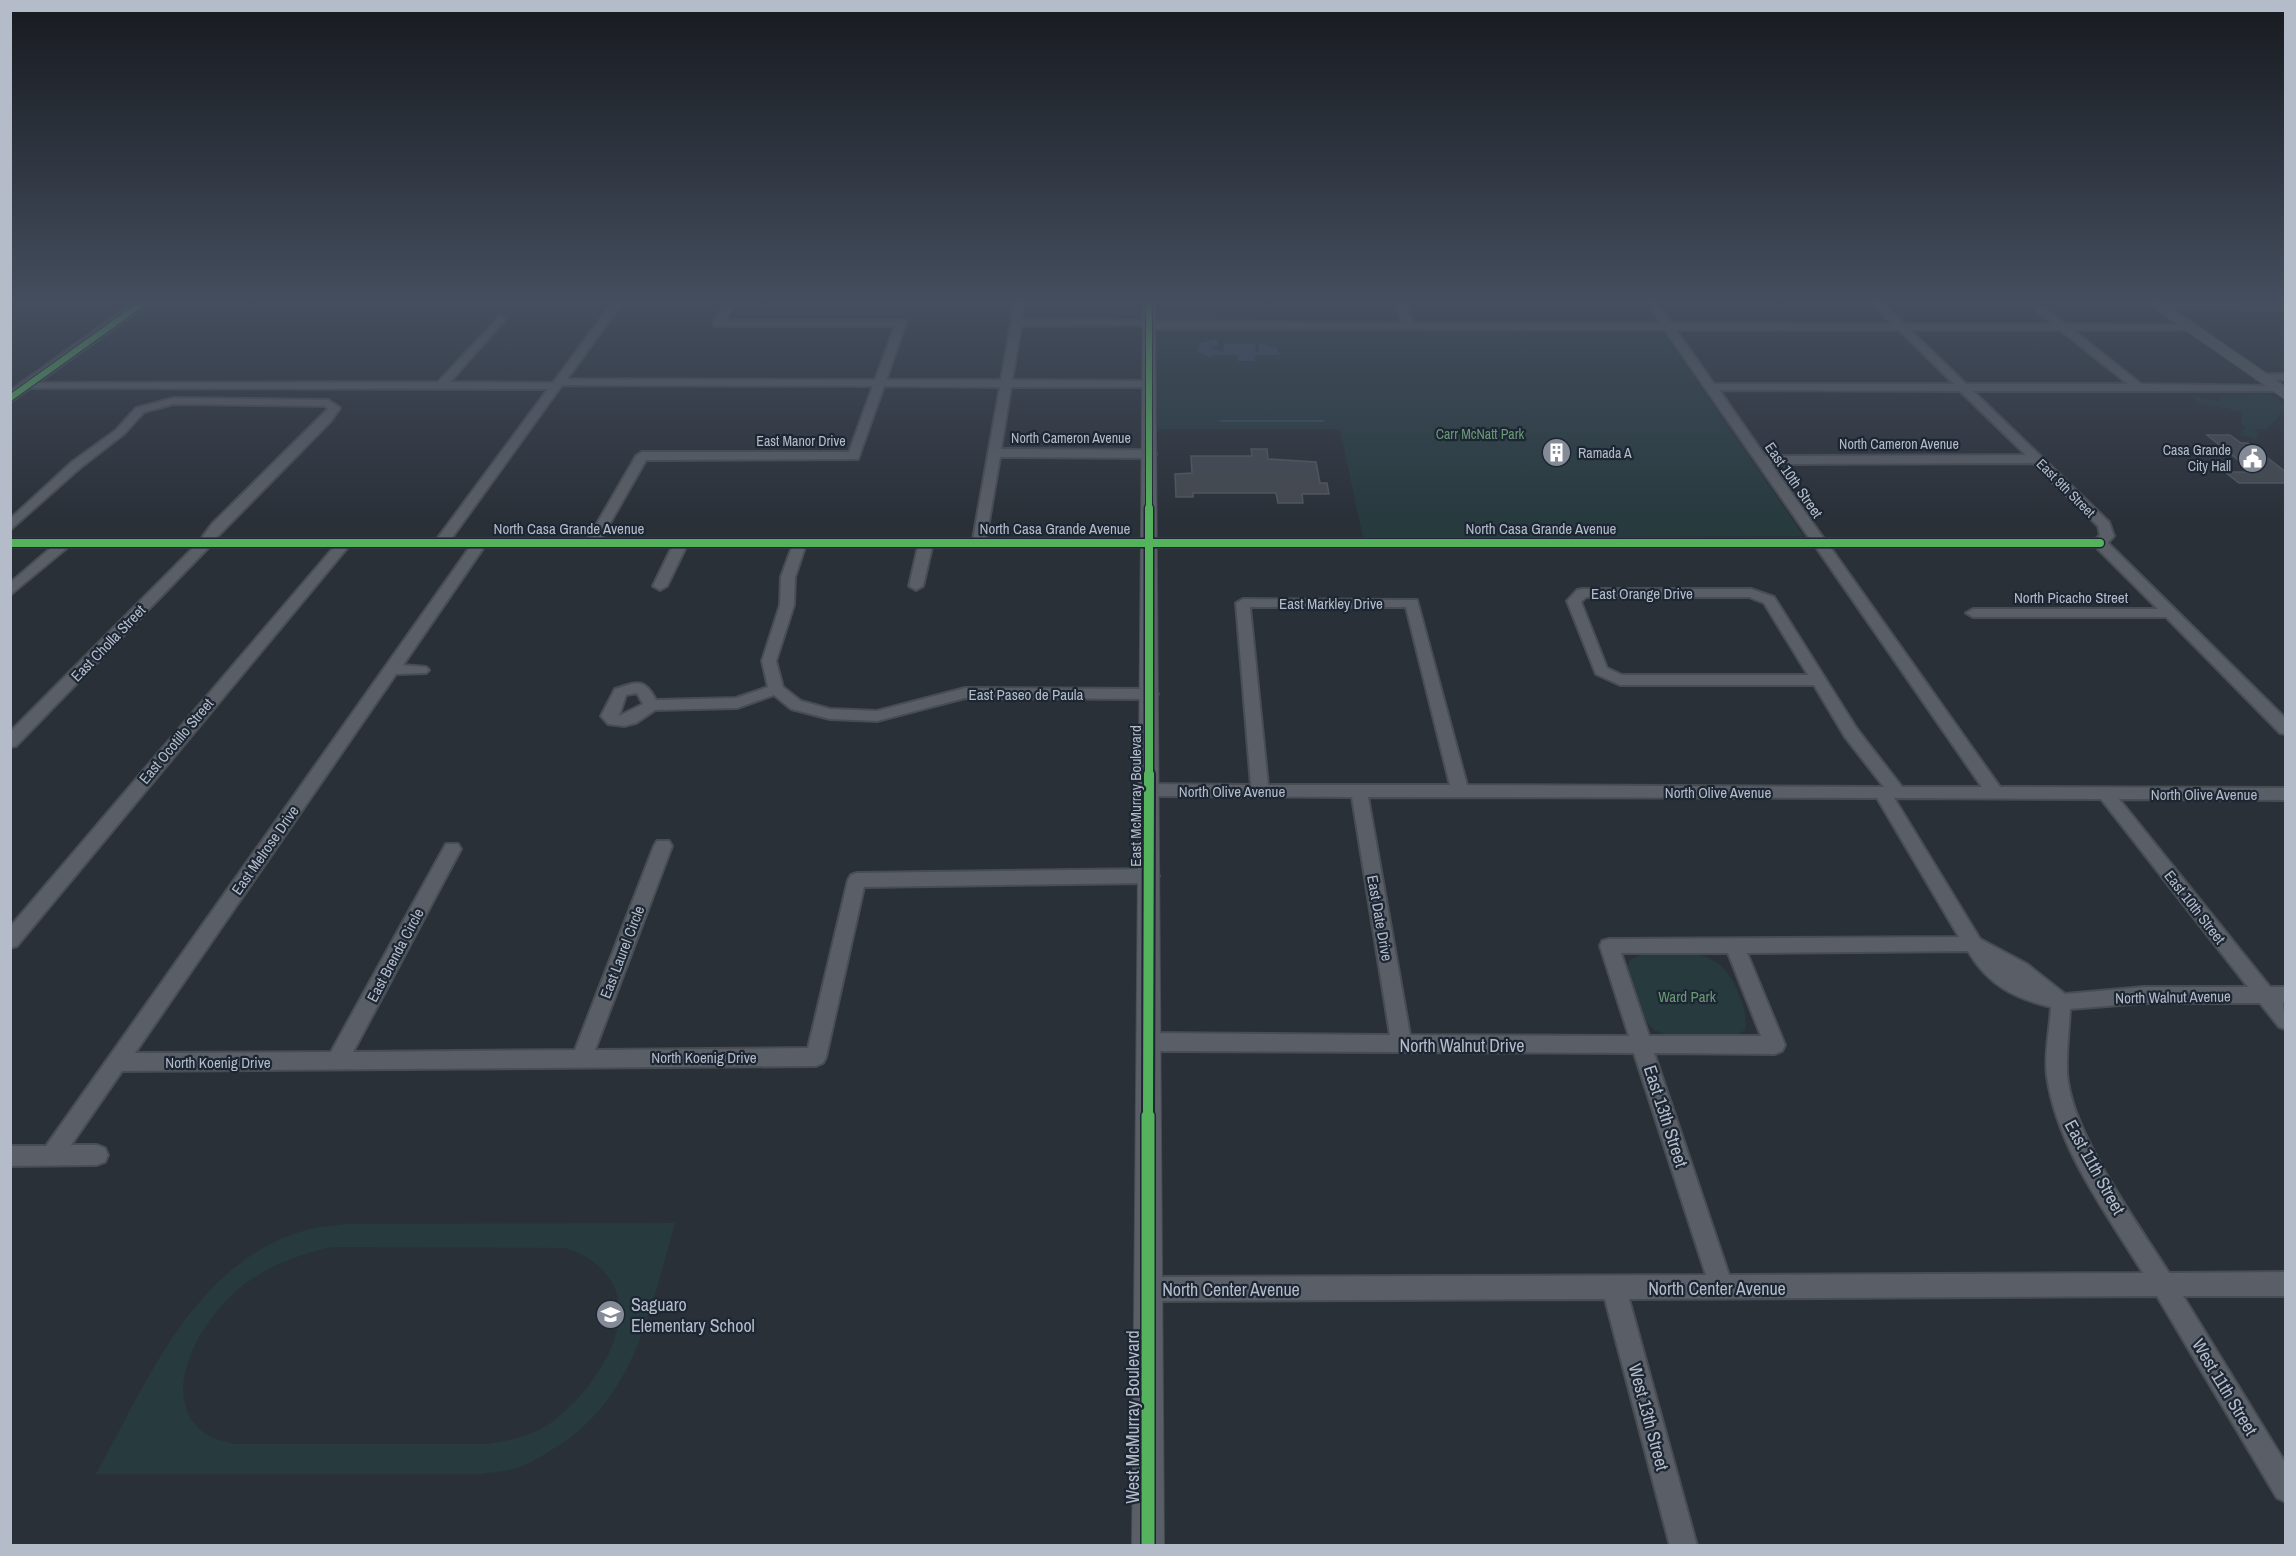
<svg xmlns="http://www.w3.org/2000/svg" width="2296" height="1556" font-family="'Archivo Narrow',sans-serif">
<rect width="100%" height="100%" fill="#2a3038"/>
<!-- green -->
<path fill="#273a3e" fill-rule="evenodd" d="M1162,329L1662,331L1804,536L1363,538L1340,429H1157L1156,332Z
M2253,393L2269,394L2286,405L2285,410L2267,429H2254L2259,434L2255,439L2240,434L2246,427L2242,425V415L2239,411L2198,403L2192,396L2218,401L2221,396H2246Z
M1643,954C1686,955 1717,944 1737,990C1743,1005 1748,1014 1745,1030L1733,1037H1673L1654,1030L1639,1014L1625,974L1630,960Z
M675,1223C651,1305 637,1394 561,1444C547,1453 532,1463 517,1468C506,1472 492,1472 481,1474H96C148,1381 195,1259 310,1229C321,1226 334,1226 346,1224ZM332,1247L566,1248C662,1282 610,1378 552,1422C533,1436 511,1440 488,1444H234C225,1441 211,1439 204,1433C157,1396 200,1324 233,1294C261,1268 296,1255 332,1247Z"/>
<!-- water -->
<path fill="#384963" d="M1217,339L1218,346L1212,348L1224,352V344H1255L1256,352H1259L1258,343L1276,348L1280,355H1254L1255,361H1238L1237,355H1214L1211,358L1197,351L1200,343Z"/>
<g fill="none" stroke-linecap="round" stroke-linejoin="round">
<!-- stream -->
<path stroke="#384963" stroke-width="2" d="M1221,421H1323"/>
</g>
<!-- building -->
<path fill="#444950" stroke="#52575f" stroke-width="1.5" d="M2207,435H2230L2241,443H2248L2286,472V483H2239L2225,472H2253Z
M1251,449H1267L1268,459L1316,462L1320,483H1327L1329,494H1302L1303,503H1278L1276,493H1193V497H1176L1175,474L1192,473L1191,456H1252Z"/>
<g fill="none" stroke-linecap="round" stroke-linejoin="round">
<defs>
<path id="minor" d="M613,302H623L567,379L875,380L895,326H714L713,324L726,302H736L725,321H905L906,323L886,380H1001L1015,302H1025L1022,320L1402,323L1395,302H1405L1413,323H1661L1646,302H1656L1671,323L1892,324L1871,302H1882L1904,324H2053L2027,302H2038L2065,324L2192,325V329L2188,330H2073L2141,384L2280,386V390L2276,391H1973L2109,522L2114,536L2108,543L2286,719V734L2280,733L2166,617H1973L1966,613L1973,609H2158L2096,547H1830L2000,787L2286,788V800L2119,799L2270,987H2286V1003H2283L2286,1029L2279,1027L2260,1003H2144L2070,1009C2069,1030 2066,1053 2067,1074C2072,1135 2136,1220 2169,1273L2286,1272V1296H2183L2286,1464V1502L2277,1498L2157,1296L1629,1299L1697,1546H1670L1605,1299L1149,1301L1141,1297L1137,1289L1141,1281L1149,1277L1706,1275L1634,1053L1150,1051L1143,1048L1140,1042L1143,1036L1150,1033L1390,1035L1352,797L1150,796L1142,790L1150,784L1251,785L1236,603L1243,599L1417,600L1467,785L1884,787L1845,737L1814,685H1620L1596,674L1567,601L1577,590L1582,589H1751L1774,597L1857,729L1902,787H1982L1816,547H932L923,586L916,590L909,586L918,547H805L795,577L794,605L776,661L783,687L801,701L830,709L877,711L965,688L1150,689L1158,694L1150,699L965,698L877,721L830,719L791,709L774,695L737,708L655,710L636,723L624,726L608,724L601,716L615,689C637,682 644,677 656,700L736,698L768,687L762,661L780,605L781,577L792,547H686L667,586L660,590L653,586L672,547H484L403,665L426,667L429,670L426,673L396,674L135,1053L331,1052L446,844H458L461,849L353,1052L575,1050L654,846L657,841H669L672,846L595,1050L808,1048L848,880L851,875L857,873L1150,869L1156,871L1159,876L1156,881L1150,883L864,887L826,1057L823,1063L816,1066L122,1071L71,1145H97L105,1148L108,1155L105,1162L97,1165L10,1166V1146H46L470,547H348L17,946L10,948V927L334,547H209L16,746L10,747V732L194,547H68L10,595V583L52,547H10V539H201L212,524L328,409L325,406L174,404L144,412L124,434L80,468L10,530V519L72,462L116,430L136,408L174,398L328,400L340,408L331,421L215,539H437L548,389L28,388L24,387V383L438,382L500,316L505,319L504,321L450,382L553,383ZM1143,325L1148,329L1665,330L1810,539H986L1000,457L1150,458L1156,454L1150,450L1001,449L1011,387H1148L1154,384L1148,381L1012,380L1021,326ZM1676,330H1899L1954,384H1714ZM1910,330H2060L2128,384H1966ZM562,385L873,386L849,452H642L636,456L588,539H451ZM884,386L1000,387L973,539H601L646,460L858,459ZM1719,390L1960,391L2026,455L1765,456ZM2033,463L2098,526L2100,535L2096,539H1824L1771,464ZM1586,597H1749L1764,603L1808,675H1622L1607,668L1581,602ZM1250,607H1406L1450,785H1268ZM637,693L643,704L619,716L626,695ZM1368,797L1877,798L1959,937L1609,939L1602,941L1600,946L1629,1036L1410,1035ZM1894,798L2101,799L2248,987H2144L2065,994L2027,964L1980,939ZM1968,951C1988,985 2014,998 2051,1007C2050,1029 2044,1055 2047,1076C2057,1148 2106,1212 2143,1273L1729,1275L1654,1053L1775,1054L1782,1051L1785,1045L1747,953ZM1621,953H1728L1761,1036H1649Z
M2160,304H2286V310L2156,309L2155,307Z
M2260,374H2286V380L2256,379V375Z"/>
<path id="tertiary" d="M1143,302H1155L1164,1546H1132Z"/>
<path id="secondary" d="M135,302H151L10,402V391Z"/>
<path id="primary" d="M2145,302H2163L2286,387V400Z"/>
</defs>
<!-- minor casing -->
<use href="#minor" stroke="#484c53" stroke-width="4"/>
<!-- tertiary casing -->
<use href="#tertiary" stroke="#484c53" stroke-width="2"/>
<!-- secondary casing -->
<use href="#secondary" stroke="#484c53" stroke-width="4"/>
<!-- primary casing -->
<use href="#primary" stroke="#484c55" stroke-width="2"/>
<!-- minor -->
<use href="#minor" fill="#5a5e66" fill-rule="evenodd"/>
<!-- tertiary -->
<use href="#tertiary" fill="#5a5e66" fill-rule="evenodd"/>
<!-- secondary -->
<use href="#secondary" fill="#595d64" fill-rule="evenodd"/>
<!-- primary -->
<use href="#primary" fill="#5c6168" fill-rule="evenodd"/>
<defs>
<path id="cycleway-far3" d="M10,398L144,302
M1149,510V302"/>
<path id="cycleway-far2" d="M10,543H2100
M1149,775V508"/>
<path id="cycleway-far1" d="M1148,1117L1149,774"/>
<path id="cycleway" d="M1148,1546V1116"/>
</defs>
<!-- cycleway-far3 casing -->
<use href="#cycleway-far3" stroke="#1d2633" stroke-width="8"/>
<!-- cycleway-far2 casing -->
<use href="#cycleway-far2" stroke="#1d2633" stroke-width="11"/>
<!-- cycleway-far1 casing -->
<use href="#cycleway-far1" stroke="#1d2633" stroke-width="14"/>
<!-- cycleway casing -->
<use href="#cycleway" stroke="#1d2633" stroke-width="16"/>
<!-- cycleway-far3 -->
<use href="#cycleway-far3" stroke="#56b35d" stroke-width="6"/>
<!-- cycleway-far2 -->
<use href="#cycleway-far2" stroke="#56b35d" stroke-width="8"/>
<!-- cycleway-far1 -->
<use href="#cycleway-far1" stroke="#56b35d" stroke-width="10"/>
<!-- cycleway -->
<use href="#cycleway" stroke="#56b35d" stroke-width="13"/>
</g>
<!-- sky -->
<linearGradient id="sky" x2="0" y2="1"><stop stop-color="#171a1f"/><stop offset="0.58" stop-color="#444e5e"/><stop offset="1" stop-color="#444e5e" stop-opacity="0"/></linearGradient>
<rect width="2296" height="520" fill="url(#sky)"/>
<!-- icons -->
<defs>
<symbol id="building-disc" viewBox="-11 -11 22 22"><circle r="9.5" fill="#848b96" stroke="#1d2633"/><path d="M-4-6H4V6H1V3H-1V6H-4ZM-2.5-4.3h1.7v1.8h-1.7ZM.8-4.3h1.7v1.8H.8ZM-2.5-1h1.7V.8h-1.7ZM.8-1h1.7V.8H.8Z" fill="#fff"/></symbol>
<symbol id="civic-disc" viewBox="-11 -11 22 22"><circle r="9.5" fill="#848b96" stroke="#1d2633"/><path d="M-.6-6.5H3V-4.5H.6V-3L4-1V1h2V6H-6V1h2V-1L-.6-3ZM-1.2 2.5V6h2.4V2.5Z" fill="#fff"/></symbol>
<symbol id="school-disc" viewBox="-11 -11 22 22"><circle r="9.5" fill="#848b96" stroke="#1d2633"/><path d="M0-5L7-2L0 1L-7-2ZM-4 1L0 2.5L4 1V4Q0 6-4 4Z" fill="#fff"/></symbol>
</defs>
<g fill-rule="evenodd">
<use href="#building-disc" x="1540" y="436" width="33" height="33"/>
<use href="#civic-disc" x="2236" y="442" width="33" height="33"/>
<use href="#school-disc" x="594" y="1298" width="33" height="33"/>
</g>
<g text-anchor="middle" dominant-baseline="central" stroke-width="4.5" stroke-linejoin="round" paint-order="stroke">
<!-- far-park labels -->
<g font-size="14" fill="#6b9a76" stroke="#1d2633">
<text x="1480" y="434">Carr McNatt Park</text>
</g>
<!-- far-street labels -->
<g font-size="14" fill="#b4bcc9" stroke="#1d2633">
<text x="1071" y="438">North Cameron Avenue</text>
<text x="801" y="441">East Manor Drive</text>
<text x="1899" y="444">North Cameron Avenue</text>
<text transform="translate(2066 488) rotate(45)">East 9th Street</text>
</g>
<!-- far-poi labels -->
<g font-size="14" fill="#b4bcc9" stroke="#1d2633" text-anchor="end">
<text x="2231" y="450">Casa Grande<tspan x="2231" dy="16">City Hall</tspan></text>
<text x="1578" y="453" text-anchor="start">Ramada A</text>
</g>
<!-- street labels -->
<g font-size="15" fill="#b4bcc9" stroke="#1d2633">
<text transform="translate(1794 480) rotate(55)">East 10th Street</text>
<text x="569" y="528">North Casa Grande Avenue</text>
<text x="1055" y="528">North Casa Grande Avenue</text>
<text x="1541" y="528">North Casa Grande Avenue</text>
<text x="1642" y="593">East Orange Drive</text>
<text x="2071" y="597">North Picacho Street</text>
<text x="1331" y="603">East Markley Drive</text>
<text transform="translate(108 643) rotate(-46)">East Cholla Street</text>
<text x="1026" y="694">East Paseo de Paula</text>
<text transform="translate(176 741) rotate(-50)">East Ocotillo Street</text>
<text x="1232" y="791">North Olive Avenue</text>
<text x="1718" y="792">North Olive Avenue</text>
<text x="2204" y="794">North Olive Avenue</text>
<text transform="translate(1135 796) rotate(-90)">East McMurray Boulevard</text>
<text transform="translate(265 850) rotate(-55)">East Melrose Drive</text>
<text transform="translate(2195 907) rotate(52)">East 10th Street</text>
<text transform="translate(1380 918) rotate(80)">East Date Drive</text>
<text transform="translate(622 952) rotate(-69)">East Laurel Circle</text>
<text transform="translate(395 955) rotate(-62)">East Brenda Circle</text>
<text transform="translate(2173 997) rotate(-1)">North Walnut Avenue</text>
<text x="704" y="1057">North Koenig Drive</text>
<text x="218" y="1062">North Koenig Drive</text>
</g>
<!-- park labels -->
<g font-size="15" fill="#6b9a76" stroke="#1d2633">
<text x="1687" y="996">Ward Park</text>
</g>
<!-- near-street labels -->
<g font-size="18" fill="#b4bcc9" stroke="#1d2633">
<text x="1462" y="1045">North Walnut Drive</text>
<text transform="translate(1666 1116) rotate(72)">East 13th Street</text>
<text transform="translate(2095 1167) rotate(61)">East 11th Street</text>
<text x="1717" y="1288">North Center Avenue</text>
<text x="1231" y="1289">North Center Avenue</text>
<text transform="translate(2225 1387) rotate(59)">West 11th Street</text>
<text transform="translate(1132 1417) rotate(-90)">West McMurray Boulevard</text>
<text transform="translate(1649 1417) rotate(75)">West 13th Street</text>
</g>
<!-- near-poi labels -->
<g font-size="18" fill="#b4bcc9" stroke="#1d2633" text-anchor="start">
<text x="631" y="1304">Saguaro<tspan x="631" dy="21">Elementary School</tspan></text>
</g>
</g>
<!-- border -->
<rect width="2296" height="1556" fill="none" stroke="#b4bcc9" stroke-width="24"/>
</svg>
